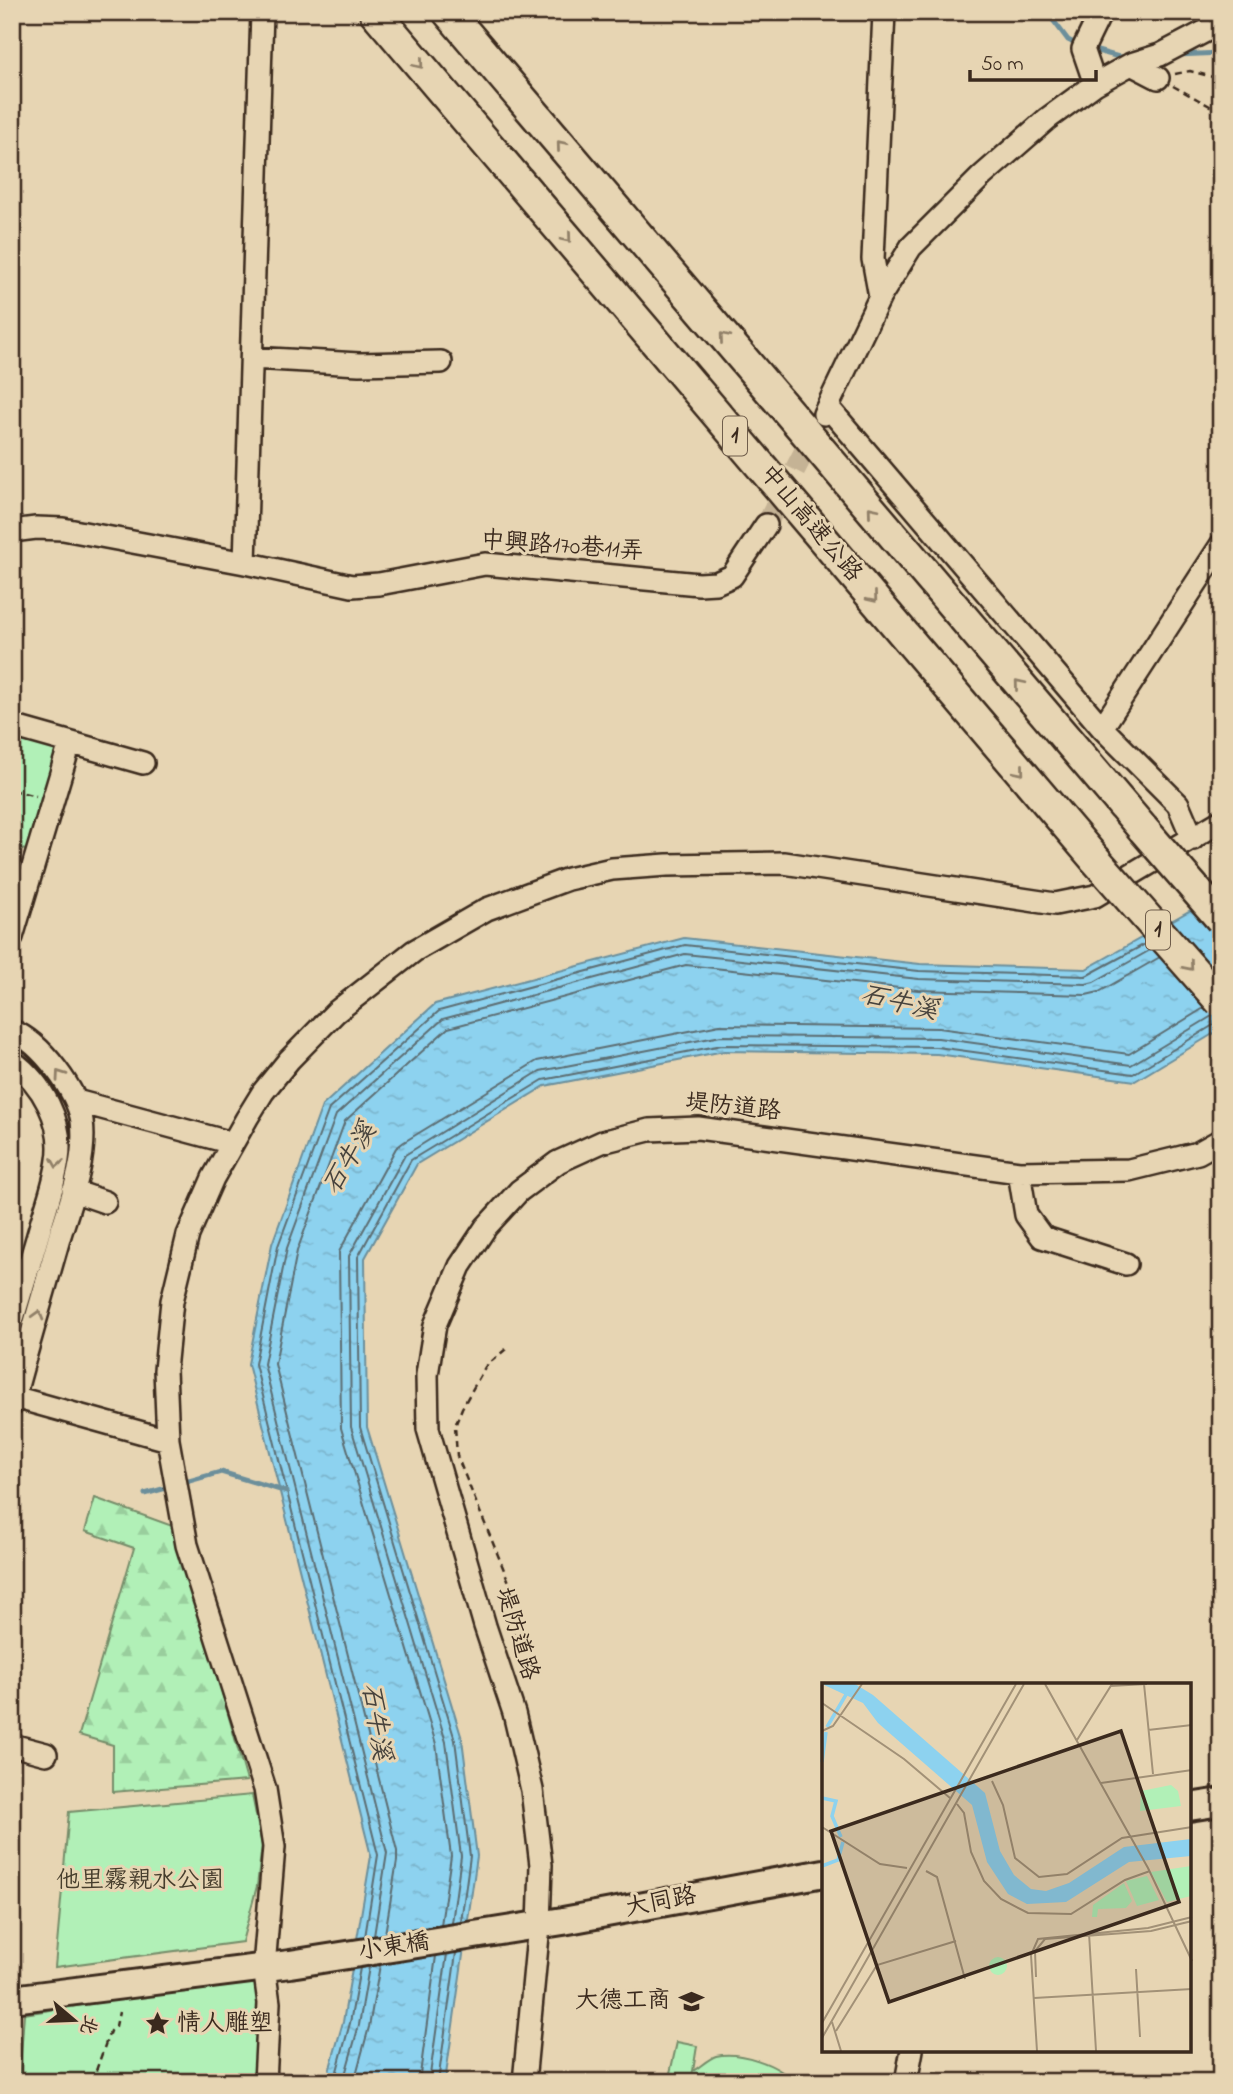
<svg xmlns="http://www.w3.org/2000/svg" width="1233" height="2094" font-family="'Indie Flower','LXGW WenKai TC',sans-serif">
<defs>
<pattern id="forest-firs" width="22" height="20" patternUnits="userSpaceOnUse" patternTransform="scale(1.75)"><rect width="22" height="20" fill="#b1f0b7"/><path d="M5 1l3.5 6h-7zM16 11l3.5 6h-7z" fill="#99ce9d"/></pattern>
<pattern id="water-ripples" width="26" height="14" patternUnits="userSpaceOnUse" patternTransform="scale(1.75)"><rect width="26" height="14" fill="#8dd2ef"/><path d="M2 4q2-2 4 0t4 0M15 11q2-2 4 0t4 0" fill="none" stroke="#7bb4cc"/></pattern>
</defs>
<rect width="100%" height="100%" fill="#e7d5b3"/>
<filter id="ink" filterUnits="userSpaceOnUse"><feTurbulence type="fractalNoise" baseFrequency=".0143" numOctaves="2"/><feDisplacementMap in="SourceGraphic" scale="14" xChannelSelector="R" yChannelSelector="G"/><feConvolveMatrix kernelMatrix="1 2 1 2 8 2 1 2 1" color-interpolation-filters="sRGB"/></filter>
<g filter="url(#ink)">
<!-- green -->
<path fill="#b1f0b7" stroke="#768d6a" stroke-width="2" d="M12,735L61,749L32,852L12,846Z
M252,1795L262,1845L257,1886L242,1942L55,1967L69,1812Z
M260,1978L254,2082H19L24,2014Z
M677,2042L697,2046L693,2071C700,2067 709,2058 716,2056C739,2051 779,2064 793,2082H668Z"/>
<!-- forest -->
<path fill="url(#forest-firs)" stroke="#768d6a" stroke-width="2" d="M95,1498L175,1527L247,1781L113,1792V1745L79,1735L134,1548L85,1531Z"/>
<!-- water -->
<path fill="url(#water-ripples)" stroke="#6c8f9b" stroke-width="2" d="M1221,893V1029L1135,1081L937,1054L724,1051L545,1086L417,1164L365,1258L367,1427L462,1739L477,1856L445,2082H326L343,2022L371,1856L248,1364L272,1244L322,1106L435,1004L684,938L920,964L1086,969Z"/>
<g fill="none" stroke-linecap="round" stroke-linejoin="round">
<!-- shore -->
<path stroke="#5c6d72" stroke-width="2" d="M461,1922L470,1856L455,1740L360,1427L358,1257L411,1160L543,1080L722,1045L937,1047L1133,1074L1215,1024L1221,1023
M452,1923L461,1856L446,1742L351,1427L349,1256L405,1155L540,1071L721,1036L938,1038L1131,1065L1212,1016
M441,1925L451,1856L436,1744L341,1428L339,1252L396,1148L404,1142L537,1061L720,1025L939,1028L1129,1054L1204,1008
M385,1934L397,1861V1851L275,1364L297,1251L345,1121L448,1028L686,965L918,990L1086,995L1099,992L1160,957
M374,1936L387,1853L264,1364L287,1248L336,1115L443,1019L685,954L919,979L1086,984L1094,982L1152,949
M365,1937L378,1855L255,1364L278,1246L329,1109L439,1011L685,945L919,971L1086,976L1147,943
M334,2082L350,2023L360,1968
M343,2082L359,2025L369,1967
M354,2082L369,2027L380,1965
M419,2082L436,1956
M429,2082L447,1954
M438,2082L456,1953"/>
<!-- stream -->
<path stroke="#6c8f9b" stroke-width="5" d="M1047,12L1068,40L1078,45
M1090,49L1119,57L1128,56
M1177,55L1221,53
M182,1483L221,1472L287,1492
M145,1494L173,1486"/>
<!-- minor-tunnel -->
<path stroke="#c5b395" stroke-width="21" stroke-dasharray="21 10" stroke-linecap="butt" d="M766,525L824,414"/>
<defs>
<path id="minor" d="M1131,64L1158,78
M1095,84L1083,49L1101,12
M880,297L873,259L884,12
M252,358L359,364L441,362
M828,407L1102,728
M824,414L880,297L911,247L982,176L1047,119L1095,84L1131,64L1160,55L1221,23
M12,531L36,528L63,529L245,563L352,586L379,584L485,564L699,584L716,583L732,576L766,525
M245,563L262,12
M12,726L143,763
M1193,839L1178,804L1102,728L1221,545
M12,937L70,743
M12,1031C41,1042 77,1091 82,1121C87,1158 71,1200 60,1235C44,1292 27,1348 12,1405
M12,1061C42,1083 64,1122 58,1160C55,1183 46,1206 40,1228C31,1260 21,1291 12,1322
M76,1101L232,1143
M1019,1172L1026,1215L1042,1237L1126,1264
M73,1191L105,1202
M14,1397L168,1440
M12,1745L46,1754
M265,2082L269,2003L264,1967L274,1847L265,1789L187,1545L168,1440L165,1370L172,1301L188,1235L213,1178L247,1118L263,1092L289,1060L336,1012L414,951L487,909L568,879L612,869L667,865L784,863L1055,904L1095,896L1221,821
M524,2082L539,1925L541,1865L532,1790L514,1713L485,1626L428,1429L427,1375L431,1349L435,1325L460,1266L486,1227L519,1191L558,1162L602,1142L649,1130L698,1128L1019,1172L1129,1170L1198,1153L1221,1140
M906,2082L912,2050"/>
<path id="major" d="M1189,1807L1221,1802
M12,1999L290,1964L563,1921L824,1873"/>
<path id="highway" d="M375,12L1095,859
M448,12L1143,829"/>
</defs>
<!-- minor casing -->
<use href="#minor" stroke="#3b2a1e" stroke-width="26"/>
<!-- major casing -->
<use href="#major" stroke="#3b2a1e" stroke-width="32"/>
<!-- highway casing -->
<use href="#highway" stroke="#3b2a1e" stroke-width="35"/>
<!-- path -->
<path stroke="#3b2a1e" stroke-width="2.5" stroke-dasharray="7 5" stroke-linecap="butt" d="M1175,74L1190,71L1221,79
M1173,86L1221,112
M12,790L36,796
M12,840L22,835
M506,1349L485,1367L462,1408L455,1426L457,1456L509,1582L515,1654
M92,2082L110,2031L116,2026L119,2012"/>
<!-- minor -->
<use href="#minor" stroke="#e7d5b3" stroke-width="21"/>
<!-- major -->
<use href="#major" stroke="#e7d5b3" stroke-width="26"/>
<!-- highway -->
<use href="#highway" stroke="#e7d5b3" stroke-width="30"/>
<defs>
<path id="highway-bridge" d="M1143,829L1221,919
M1095,859L1221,1002"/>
</defs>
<!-- highway-bridge casing -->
<use href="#highway-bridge" stroke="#3b2a1e" stroke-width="35" stroke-linecap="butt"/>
<!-- highway-bridge -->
<use href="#highway-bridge" stroke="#e7d5b3" stroke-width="30"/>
</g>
<!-- one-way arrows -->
<defs><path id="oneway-chevron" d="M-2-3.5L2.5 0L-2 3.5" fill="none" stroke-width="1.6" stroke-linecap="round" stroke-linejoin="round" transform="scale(1.75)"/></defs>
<g stroke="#918068">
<use href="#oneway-chevron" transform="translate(419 64) rotate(50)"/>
<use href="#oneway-chevron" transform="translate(561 145) rotate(-130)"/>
<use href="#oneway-chevron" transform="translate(567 238) rotate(50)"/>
<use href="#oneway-chevron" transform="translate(724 337) rotate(-130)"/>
<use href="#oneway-chevron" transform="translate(872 511) rotate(-130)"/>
<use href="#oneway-chevron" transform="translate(873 598) rotate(50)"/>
<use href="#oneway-chevron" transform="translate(1019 684) rotate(-130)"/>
<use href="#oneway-chevron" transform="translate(1020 771) rotate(50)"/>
<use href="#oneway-chevron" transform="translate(1189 966) rotate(49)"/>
<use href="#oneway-chevron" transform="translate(60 1075) rotate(-125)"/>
<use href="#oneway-chevron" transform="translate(57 1163) rotate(99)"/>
<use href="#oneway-chevron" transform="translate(38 1315) rotate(-74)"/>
</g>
</g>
<!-- icons -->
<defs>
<symbol id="school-bare" viewBox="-9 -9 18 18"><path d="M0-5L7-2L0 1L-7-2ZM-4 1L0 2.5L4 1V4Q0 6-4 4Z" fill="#3b2a1e" stroke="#e7d5b3" stroke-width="2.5" paint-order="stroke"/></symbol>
<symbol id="sight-bare" viewBox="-9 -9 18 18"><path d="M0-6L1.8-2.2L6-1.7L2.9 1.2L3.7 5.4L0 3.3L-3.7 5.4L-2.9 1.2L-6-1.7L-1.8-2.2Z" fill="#3b2a1e" stroke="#e7d5b3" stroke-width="2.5" paint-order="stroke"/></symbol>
</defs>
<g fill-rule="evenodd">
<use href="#school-bare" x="674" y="1984" width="35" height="35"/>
<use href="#sight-bare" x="140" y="2006" width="35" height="35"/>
</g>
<g text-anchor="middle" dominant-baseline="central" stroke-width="6" stroke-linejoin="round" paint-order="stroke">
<!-- shield labels -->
<g fill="#e7d5b3" stroke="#6f5d4b" stroke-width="2">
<rect x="723" y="416.5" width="24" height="39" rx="5"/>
<rect x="1146" y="910.5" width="24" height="39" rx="5"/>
</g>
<g font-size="23" font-weight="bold" fill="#3b2a1e">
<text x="735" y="436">1</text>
<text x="1158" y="930">1</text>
</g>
<!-- street labels -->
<g font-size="24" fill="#3b2a1e" stroke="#e7d5b3">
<text transform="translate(810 524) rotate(50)">中山高速公路</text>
<text transform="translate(562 547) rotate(4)">中興路170巷11弄</text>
<text transform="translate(733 1108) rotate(6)">堤防道路</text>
<text transform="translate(516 1634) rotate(73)">堤防道路</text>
<text transform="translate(661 1903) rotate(-11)">大同路</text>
<text transform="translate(394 1948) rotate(-9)">小東橋</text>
</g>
<!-- park labels -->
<g font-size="24" fill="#473e2d" stroke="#e7d5b3">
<text x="140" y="1881">他里霧親水公園</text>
</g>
<!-- poi labels -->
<g font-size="24" fill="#3b2a1e" stroke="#e7d5b3" text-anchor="end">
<text x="671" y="2001">大德工商</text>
<text x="177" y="2024" text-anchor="start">情人雕塑</text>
</g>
<!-- water labels -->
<g font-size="26" font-style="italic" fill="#47433d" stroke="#e7d5b3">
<text transform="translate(899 1004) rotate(13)">石牛溪</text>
<text transform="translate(351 1159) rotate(-59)">石牛溪</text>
<text transform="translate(375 1722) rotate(81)">石牛溪</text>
</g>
</g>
<!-- overview -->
<g transform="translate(822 1683)">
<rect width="369" height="369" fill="#e7d5b3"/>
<path d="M349,102L356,108L359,123L318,128L319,108ZM369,183V213L345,219L329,189ZM325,193L337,217L315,223L304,198ZM167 283a9 9 0 1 1 18 0a9 9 0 1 1-18 0Z" fill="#b1f0b7"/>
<path d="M302,200L310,218L304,225L276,226L275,234H270L271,222Z" fill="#b1f0b7"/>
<path d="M0,1H33L51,12L163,110L178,168L192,192L209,206L224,208L247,200L302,164L369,156V173L307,179L244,219L205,221L186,211L165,179L150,122L56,40L41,20Z" fill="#8dd2ef"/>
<path fill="none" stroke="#8dd2ef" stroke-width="3.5" d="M5,44L25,10M0,79L4,49M0,115L14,118L10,133L19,154M0,183L16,177L21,159"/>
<path fill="none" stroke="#a29177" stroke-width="2" d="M223,1L326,185L370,278M322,1L331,91M288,3L325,1M0,20L82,76L128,115M326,47L370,42M0,48L11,43L40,1M255,57L290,1M170,98L181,122L193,175L217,194L245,191L300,155L370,144M279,100L370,87M135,121L142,130L149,169L162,198L179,216L206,230L249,231L303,197L328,188M0,144L58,181L85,185M104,188L115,194L143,296M267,250L274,368M314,286L318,354M214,294L213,268L223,256L329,248L370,238M212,315L370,306M10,339L19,368M0,340L194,1M14,348L55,282L134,258M0,355L202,1M215,368L209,272L216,256L326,245L370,234"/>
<path fill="#3b2a1e" fill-opacity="0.15" stroke="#3b2a1e" stroke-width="3.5" d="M299,48L357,219L67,319L9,148Z"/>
<rect width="369" height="369" fill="none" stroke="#3b2a1e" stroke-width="3.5"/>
</g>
<!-- margin -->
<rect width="1233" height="2094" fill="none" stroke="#e7d5b3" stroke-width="42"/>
<rect x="21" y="21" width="1191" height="2052" fill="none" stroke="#3b2a1e" stroke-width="2.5" filter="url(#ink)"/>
<!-- north arrow -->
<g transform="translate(74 2020) rotate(109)" stroke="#e7d5b3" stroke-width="5" paint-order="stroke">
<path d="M0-5L12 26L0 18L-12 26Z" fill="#3b2a1e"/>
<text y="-10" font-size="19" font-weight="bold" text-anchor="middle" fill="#3b2a1e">北</text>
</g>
<!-- scale -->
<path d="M970 70v10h126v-10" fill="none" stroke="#3b2a1e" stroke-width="3.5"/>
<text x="981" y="70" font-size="21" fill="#3b2a1e" stroke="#e7d5b3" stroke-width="5" paint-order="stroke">50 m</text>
</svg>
